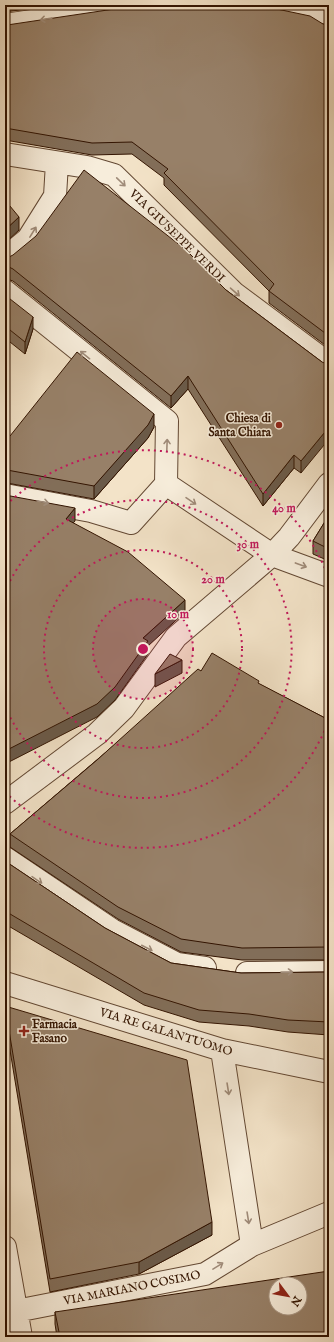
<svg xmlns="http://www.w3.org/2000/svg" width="334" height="1342" font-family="'IM FELL English',serif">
<rect width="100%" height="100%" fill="#f3e3c8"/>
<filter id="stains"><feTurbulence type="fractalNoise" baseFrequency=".005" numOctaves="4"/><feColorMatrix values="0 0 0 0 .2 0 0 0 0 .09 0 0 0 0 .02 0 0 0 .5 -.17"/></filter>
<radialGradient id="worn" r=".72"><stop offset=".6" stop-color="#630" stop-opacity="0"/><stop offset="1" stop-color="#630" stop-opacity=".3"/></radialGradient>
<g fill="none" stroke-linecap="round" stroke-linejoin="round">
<defs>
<path id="minor" d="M259,5L314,17L329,25
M5,25L140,5
M5,154L87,167L114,175L234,293L329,364
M5,258L28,239L55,196L57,163
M5,291L167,421L166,484
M5,495L91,511L131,523L166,484L272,555L329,576
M5,803L97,734L124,708L176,637L272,555L289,537L329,484
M5,858L112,930L177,964L205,968
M247,973L329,972
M5,983L222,1050L329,1072
M222,1050L252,1245
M5,1247L21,1337
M16,1311L205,1274L252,1245L329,1213"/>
</defs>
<!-- minor casing -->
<use href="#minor" stroke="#634833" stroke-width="24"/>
<!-- minor -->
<use href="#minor" stroke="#f7eddb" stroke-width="22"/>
</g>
<!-- wall -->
<path fill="#826e59" stroke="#331401" d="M5,5H55L5,12Z
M317,5H329V11Z
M323,24L329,25V348L269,303V291L164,185V178L132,154L92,155L5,140V25Z
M5,258L226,290L322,362L301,473L294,468L263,506L188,389L171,408L13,281L7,279H5Z
M5,295L33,329L25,354L5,338Z
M154,427L148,438L94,499L7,483H5V431L10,436Z
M329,515V561L313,554V541Z
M201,671L259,684L327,719L329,713V960H242L181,952L118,919L10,847V834Z
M5,861L105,928L171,963L241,973L329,972V1035L288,1032L249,1026L199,1022L144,1005L5,924Z
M5,1006L212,1235L139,1274L50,1292L5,1020Z
M55,1312L329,1337H57L55,1324Z"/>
<!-- shaded-wall -->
<path fill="#6a5a49" stroke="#331401" d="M19,217V230L5,243V230Z
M33,317V329L25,354V342Z
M188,376V389L171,408V396Z
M154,414V427L148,438L94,499V486Z
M329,427V439L301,473V461Z
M294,455V468L263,506V494Z
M75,508V521L66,531V519Z
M185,600V612L148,646V654L115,700L97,717L5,764V751L143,638Z
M182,660V673L155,687V674Z
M212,1222V1235L139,1274V1262Z"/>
<!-- building -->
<path fill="#978068" stroke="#331401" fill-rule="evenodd" d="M141,5H258L310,16L323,24L329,25V336L269,291L274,284L164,173L168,169L132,142L92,143L5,128V25H7Z
M84,170L186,250L226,290L322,362L327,364H329V427L301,461L294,455L263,494L188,376L171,396L13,269L7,266H5V258H7L13,255L36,236Z
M5,200L19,217L5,230Z
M5,295L33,317L25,342L5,326Z
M77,352L154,414L148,425L94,486L7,470H5V431L10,436Z
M5,495L75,508L66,519L128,552L185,600L143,638L148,641L115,687L97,704L5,751Z
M329,515V549L313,541Z
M212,653L259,681L258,683L327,719L329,713V947L242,948L181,939L118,907L10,834L97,760L198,669L201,671Z
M170,654L182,660L155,674Z
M5,861L105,928L171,963L241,973L329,972V1022L288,1020L249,1014L199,1010L144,993L5,911Z
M5,1006L187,1060L212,1222L139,1262L50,1279Z
M329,1271V1337H60L55,1312ZM276,1284H300V1308H276Z"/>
<!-- one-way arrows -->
<defs><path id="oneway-shaft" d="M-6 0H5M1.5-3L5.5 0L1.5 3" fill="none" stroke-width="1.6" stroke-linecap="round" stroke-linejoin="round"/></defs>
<g stroke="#9f8b79">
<use href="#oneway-shaft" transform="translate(46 19) rotate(172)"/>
<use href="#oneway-shaft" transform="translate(121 182) rotate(44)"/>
<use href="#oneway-shaft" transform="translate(33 232) rotate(-58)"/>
<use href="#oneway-shaft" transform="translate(235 292) rotate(41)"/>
<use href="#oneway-shaft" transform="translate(85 355) rotate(-141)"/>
<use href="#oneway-shaft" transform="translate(167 445) rotate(-88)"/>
<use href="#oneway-shaft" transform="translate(191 501) rotate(34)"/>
<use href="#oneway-shaft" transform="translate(43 502) rotate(10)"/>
<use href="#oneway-shaft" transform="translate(301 565) rotate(20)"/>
<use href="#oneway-shaft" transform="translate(37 880) rotate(34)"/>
<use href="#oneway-shaft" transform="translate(147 948) rotate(27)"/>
<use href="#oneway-shaft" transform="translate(287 972) rotate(-1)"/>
<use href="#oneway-shaft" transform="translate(228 1089) rotate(81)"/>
<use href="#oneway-shaft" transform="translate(248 1218) rotate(81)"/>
<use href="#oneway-shaft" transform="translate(218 1266) rotate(-32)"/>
</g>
<!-- distance rings -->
<circle cx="143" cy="649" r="50" fill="#c2185b" fill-opacity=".12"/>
<g fill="none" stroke="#c2185b" stroke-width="2" stroke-dasharray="2 4">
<circle cx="143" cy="649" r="50"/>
<circle cx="143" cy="649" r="99"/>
<path d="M5 592A149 149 0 1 1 5 706"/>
<path d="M329 720A199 199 0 0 1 6 793M6 505A199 199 0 0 1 329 578"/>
</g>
<!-- markers -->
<g fill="#8f2418" stroke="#f7eddb" stroke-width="1.5">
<circle cx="279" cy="425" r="4"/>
<path d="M22 1025h4v4h4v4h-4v4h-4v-4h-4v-4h4z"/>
</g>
<g text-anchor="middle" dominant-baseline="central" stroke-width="3" stroke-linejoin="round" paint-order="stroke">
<!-- street labels -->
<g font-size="12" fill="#331401" stroke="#f7eddb">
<text transform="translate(177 236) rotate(44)">VIA GIUSEPPE VERDI</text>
<text transform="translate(166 1032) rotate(17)">VIA RE GALANTUOMO</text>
<text transform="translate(132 1288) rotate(-11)">VIA MARIANO COSIMO</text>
</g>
<!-- poi labels -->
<g font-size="12" font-weight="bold" fill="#331401" stroke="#f7eddb" text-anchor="end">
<text x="271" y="418">Chiesa di<tspan x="271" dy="14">Santa Chiara</tspan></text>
<text x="32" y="1024" text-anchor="start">Farmacia<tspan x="32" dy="14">Fasano</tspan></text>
</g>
</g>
<circle cx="143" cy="649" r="6" fill="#c2185b" stroke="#f7eddb" stroke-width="2"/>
<g font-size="12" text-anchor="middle" font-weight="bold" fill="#c2185b" stroke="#f7eddb" stroke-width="3" stroke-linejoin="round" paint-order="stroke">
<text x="284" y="512">40 m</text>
<text x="248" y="548">30 m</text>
<text x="213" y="583">20 m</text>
<text x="178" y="618">10 m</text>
</g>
<!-- margin -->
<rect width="334" height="1342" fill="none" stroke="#f3e3c8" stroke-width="20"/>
<rect x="6" y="6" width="322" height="1330" fill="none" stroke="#331401" stroke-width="2"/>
<rect x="10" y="10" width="314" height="1322" fill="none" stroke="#331401"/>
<!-- north arrow -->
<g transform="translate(288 1296) rotate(122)"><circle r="19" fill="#f7eddb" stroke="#a99684"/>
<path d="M0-3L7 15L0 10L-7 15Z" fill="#8f2418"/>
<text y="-6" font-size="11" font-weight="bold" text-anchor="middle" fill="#331401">N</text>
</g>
<rect width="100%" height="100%" filter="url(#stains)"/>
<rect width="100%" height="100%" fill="url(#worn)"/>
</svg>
